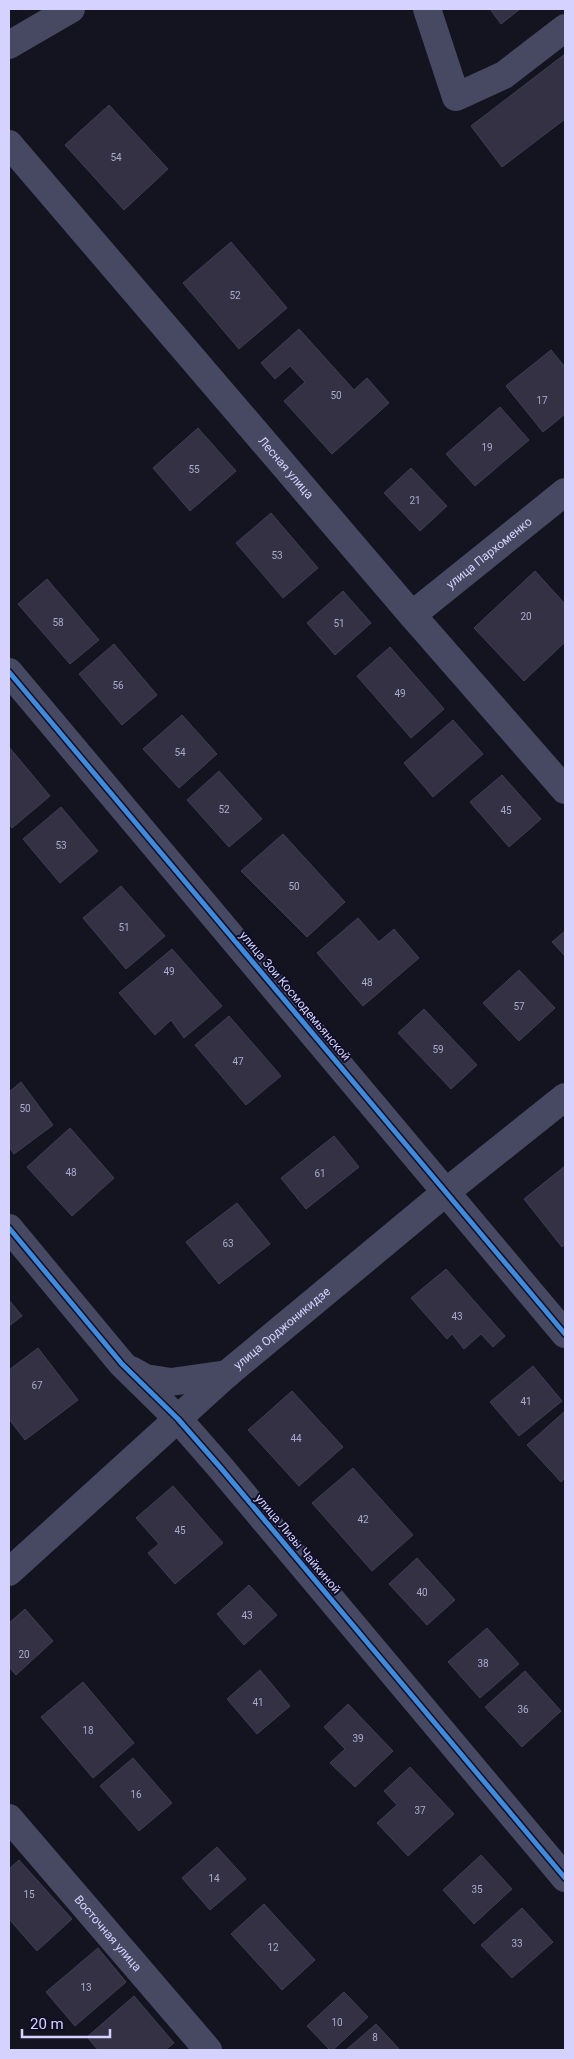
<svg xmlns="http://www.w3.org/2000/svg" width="574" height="2059" font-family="Roboto,sans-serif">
<rect width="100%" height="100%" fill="#141420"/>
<!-- building -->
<path fill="#333143" stroke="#403e55" d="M490,9H520L501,24Z
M565,54V119L502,167L471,126Z
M109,105L168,169L124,210L65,145Z
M231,242L287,308L239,349L183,283Z
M299,329L354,390L367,378L389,403L332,454L284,401L305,382L290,366L275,379L261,363Z
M551,350L565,367V414L543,432L506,386Z
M500,407L529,440L475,486L446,454Z
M198,428L236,471L190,511L153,468Z
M411,468L447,506L420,531L384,493Z
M271,513L318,568L283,598L236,543Z
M535,571L565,604V642L524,681L474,628Z
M47,579L99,640L70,664L18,604Z
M343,591L371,623L335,655L307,623Z
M114,644L157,695L122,725L79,674Z
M390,647L444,709L411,738L357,676Z
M182,715L217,754L179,788L143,749Z
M453,720L483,754L433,797L404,763Z
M9,747L50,796L12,828L9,824Z
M219,771L262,819L229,847L187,800Z
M502,775L541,819L509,847L470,802Z
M61,807L98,851L60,883L23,839Z
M283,834L345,902L307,937L241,871Z
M121,886L165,936L126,969L83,918Z
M358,918L379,942L394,929L419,958L363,1006L317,953Z
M565,931V956L552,942Z
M172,949L222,1006L184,1038L171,1020L155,1035L119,993Z
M519,970L555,1008L519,1041L483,1003Z
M424,1009L477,1065L451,1089L398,1033Z
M229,1016L281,1076L246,1105L195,1045Z
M21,1082L53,1125L14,1154L9,1147V1092Z
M70,1128L114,1178L72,1216L27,1167Z
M334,1136L359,1167L306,1209L281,1178Z
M565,1166V1244L562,1247L524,1199Z
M237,1203L270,1244L219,1284L186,1242Z
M446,1269L505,1336L493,1347L481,1334L464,1349L452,1334L447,1339L411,1298Z
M9,1300L22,1316L9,1326Z
M38,1348L78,1400L25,1440L9,1419V1370Z
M533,1366L562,1401L519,1436L490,1402Z
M292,1391L343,1447L299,1486L248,1430Z
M565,1411V1478L561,1482L527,1445Z
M353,1468L413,1535L372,1571L312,1503Z
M173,1486L223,1543L175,1584L148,1553L159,1544L136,1518Z
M417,1558L455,1600L427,1625L389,1584Z
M249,1585L277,1615L244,1645L217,1614Z
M25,1609L53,1641L16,1675L9,1667V1623Z
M487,1628L519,1664L480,1698L448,1662Z
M260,1670L290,1706L257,1734L227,1699Z
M525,1671L561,1711L522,1747L485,1707Z
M83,1682L134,1743L93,1778L41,1717Z
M348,1704L393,1751L355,1787L330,1763L345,1749L324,1727Z
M133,1758L172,1803L139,1831L100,1786Z
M410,1767L454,1814L408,1856L377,1823L397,1805L384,1791Z
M217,1847L246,1879L210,1910L182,1878Z
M481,1855L512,1889L474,1924L443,1890Z
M19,1860L72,1919L37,1951L9,1919V1869Z
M264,1904L315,1960L282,1990L231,1934Z
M522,1908L553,1942L512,1978L481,1945Z
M98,1948L126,1982L75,2026L46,1992Z
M344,1992L368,2017L333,2050H330L307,2026Z
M134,1996L174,2043L165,2050H98L87,2037Z
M376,2024L400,2050H346Z"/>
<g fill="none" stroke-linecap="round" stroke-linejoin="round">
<!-- minor -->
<g stroke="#474861" stroke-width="28">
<path d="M427,9L456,97L504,75L565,28"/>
<path d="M9,45L71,9"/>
<path id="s1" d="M9,144L412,615L565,790"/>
<path id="s2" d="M412,615L565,492"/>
<path d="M9,672L565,1334"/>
<path d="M9,1228L122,1364L178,1419L220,1467L565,1878"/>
<path d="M131,1370L145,1378L171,1382L227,1374"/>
<path id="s3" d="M9,1572L227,1374L446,1192L565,1097"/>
<path id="s4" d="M9,1818L208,2050"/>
</g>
<defs>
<path id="cycleway" d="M9,672L565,1334
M9,1228L122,1364L178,1419L220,1467L565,1878"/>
</defs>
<!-- cycleway casing -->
<use href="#cycleway" stroke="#100e26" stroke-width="8"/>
<!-- cycleway -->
<use href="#cycleway" stroke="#408adc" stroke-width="5"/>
</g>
<g text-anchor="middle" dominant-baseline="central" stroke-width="4" stroke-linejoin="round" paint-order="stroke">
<!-- number labels -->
<g font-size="10" fill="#acaad0">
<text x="116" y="157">54</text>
<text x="235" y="295">52</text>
<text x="336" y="395">50</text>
<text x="542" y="400">17</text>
<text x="487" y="447">19</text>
<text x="194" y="469">55</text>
<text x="415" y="500">21</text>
<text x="277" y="555">53</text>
<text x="526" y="616">20</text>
<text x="58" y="622">58</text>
<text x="339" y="623">51</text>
<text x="118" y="685">56</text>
<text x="400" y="693">49</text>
<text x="180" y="752">54</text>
<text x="224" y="809">52</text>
<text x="506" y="810">45</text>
<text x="61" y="845">53</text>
<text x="294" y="886">50</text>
<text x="124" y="927">51</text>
<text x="169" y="971">49</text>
<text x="367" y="982">48</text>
<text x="519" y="1006">57</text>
<text x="438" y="1049">59</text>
<text x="238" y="1061">47</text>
<text x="25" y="1108">50</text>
<text x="71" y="1172">48</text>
<text x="320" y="1173">61</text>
<text x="228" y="1243">63</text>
<text x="457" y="1316">43</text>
<text x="37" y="1385">67</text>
<text x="526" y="1401">41</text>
<text x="296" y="1438">44</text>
<text x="363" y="1519">42</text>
<text x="180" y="1530">45</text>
<text x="422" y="1592">40</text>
<text x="247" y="1615">43</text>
<text x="24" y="1654">20</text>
<text x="483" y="1663">38</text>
<text x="258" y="1702">41</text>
<text x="523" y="1709">36</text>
<text x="88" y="1730">18</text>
<text x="358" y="1738">39</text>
<text x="136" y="1794">16</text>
<text x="420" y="1810">37</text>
<text x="214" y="1878">14</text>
<text x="477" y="1889">35</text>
<text x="29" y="1894">15</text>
<text x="517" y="1943">33</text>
<text x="273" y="1947">12</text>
<text x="86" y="1987">13</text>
<text x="337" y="2022">10</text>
<text x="375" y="2037">8</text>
</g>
<!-- street labels -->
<g font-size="12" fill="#d5d2ff" stroke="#100e26">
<text stroke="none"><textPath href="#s1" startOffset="426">Лесная улица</textPath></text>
<text stroke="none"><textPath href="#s2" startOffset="99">улица Пархоменко</textPath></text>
<text transform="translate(295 996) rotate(50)">улица Зои Космодемьянской</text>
<text stroke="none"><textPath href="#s3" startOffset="366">улица Орджоникидзе</textPath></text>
<text transform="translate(298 1544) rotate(50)">улица Лизы Чайкиной</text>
<text stroke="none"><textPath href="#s4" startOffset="152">Восточная улица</textPath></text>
</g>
</g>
<!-- border -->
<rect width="574" height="2059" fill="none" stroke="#d5d2ff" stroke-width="20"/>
<!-- scale -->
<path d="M22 2029v8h88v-8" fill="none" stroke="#d5d2ff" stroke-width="2.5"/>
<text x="30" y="2029" font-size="15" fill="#d5d2ff" stroke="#100e26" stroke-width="4" paint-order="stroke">20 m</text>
</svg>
